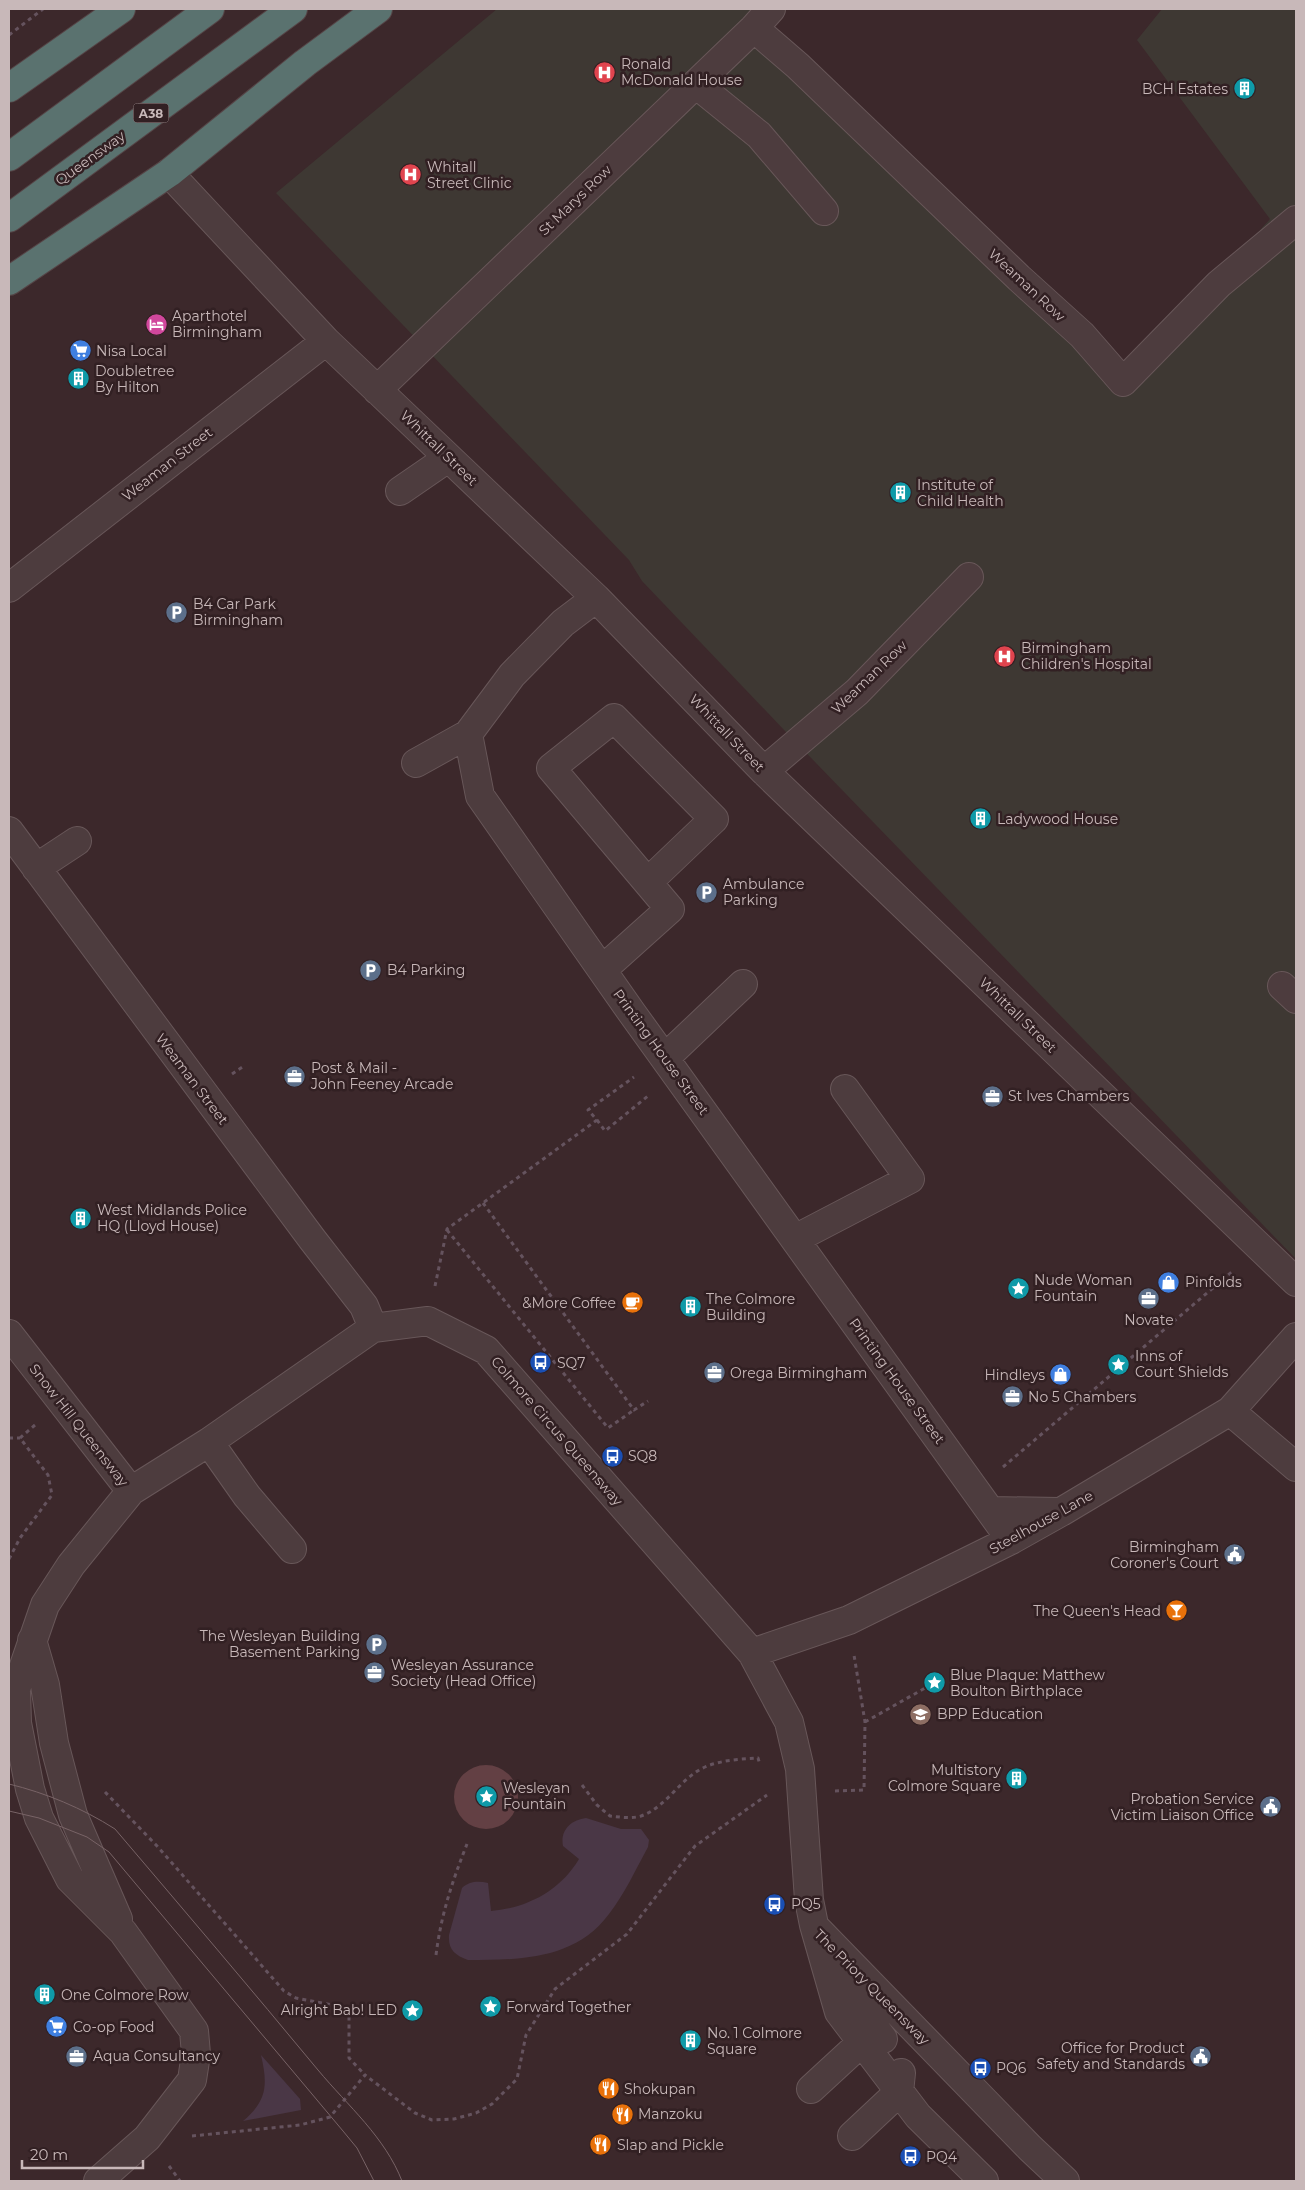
<svg xmlns="http://www.w3.org/2000/svg" width="1305" height="2190" font-family="Montserrat,sans-serif">
<rect width="100%" height="100%" fill="#3c282b"/>
<!-- medical -->
<path fill="#3e3833" d="M497,9H767L754,28L1123,382L1270,219L1137,40L1162,9H1296V1259L785,731L642,581L629,560L276,193Z"/>
<!-- green -->
<path fill="#4a3746" d="M586,1818L621,1829H641L649,1840L648,1847C636,1869 624,1895 609,1914C575,1960 519,1960 468,1960C455,1955 448,1950 449,1935L462,1888C470,1881 478,1881 488,1883L491,1911C527,1908 560,1891 579,1859L563,1846C560,1830 571,1820 586,1818Z
M261,2055L300,2099L301,2110L243,2121C267,2101 268,2085 261,2055Z"/>
<!-- water -->
<path fill="#634044" d="M454 1797a32 32 0 1 1 64 0a32 32 0 1 1-64 0Z"/>
<g fill="none" stroke-linecap="round" stroke-linejoin="round">
<defs>
<path id="minor" d="M754,28L798,66L1019,278L1082,335L1123,382L1219,284L1296,220
M696,84L759,135L824,211
M169,173L326,341L596,598L764,771L1296,1282
M377,390L754,28L771,9
M400,491L448,458
M9,588L326,341
M596,598L563,623L512,675L468,734L480,796L632,1013L1011,1540
M416,763L468,734
M764,771L857,692L969,577
M9,831L312,1239L364,1306L373,1328
M36,868L77,841
M602,970L670,909L551,768L614,718L714,819L648,882
M1282,986L1296,999
M665,1058L743,984
M795,1239L910,1179L845,1089
M9,1334L131,1491
M1230,1411L1296,1467
M209,1442L247,1496L292,1549
M991,1511L1059,1512
M32,1640L45,1685L54,1743L73,1815L118,1919
M752,1653L849,1620L1011,1540L1061,1512L1230,1411L1296,1337
M816,1928L1030,2148L1065,2181
M838,1968L859,2006L883,2039
M811,2089L862,2042
M852,2136L899,2092L901,2073
M98,2181L147,2138L192,2080L196,2054L194,2031L123,1932L70,1879L39,1818L30,1789L17,1723L16,1689L45,1605L71,1565L131,1491L209,1442L373,1328L428,1321L486,1350L752,1653L789,1722L800,1769L809,1900L814,1925L839,2012L918,2116L984,2181"/>
<path id="highway" d="M9,88L121,9
M9,157L210,9
M9,218L293,9
M9,281L169,173L305,63L378,9"/>
</defs>
<!-- minor casing -->
<use href="#minor" stroke="#685759" stroke-width="30"/>
<!-- highway casing -->
<use href="#highway" stroke="#554446" stroke-width="30"/>
<!-- path -->
<path stroke="#65535e" stroke-width="3" stroke-dasharray="4 4" stroke-linecap="butt" d="M9,35L43,9
M232,1074L244,1066
M597,1120L605,1131L648,1096
M483,1203L634,1410L648,1401
M447,1230L608,1428L634,1410
M435,1286L447,1229L597,1120L588,1110L634,1077
M9,1438H20
M1003,1467L1234,1270
M9,1559L20,1538L52,1495L48,1475L20,1438L35,1425
M865,1722L934,1683
M582,1785L597,1805L610,1816C620,1817 631,1819 641,1816C667,1807 680,1778 705,1767C721,1760 741,1759 758,1758L760,1765
M835,1791L864,1790L865,1722L854,1655
M105,1792L157,1846L284,1991L296,1998L349,2008V2058L365,2075
M436,1955C441,1915 452,1882 467,1844
M192,2136L300,2125L330,2117L365,2075L415,2113L432,2120L454,2119L476,2113L492,2104L517,2079L526,2035L555,1989L627,1934L695,1846L767,1795
M169,2166L180,2181"/>
<!-- minor -->
<use href="#minor" stroke="#4d3c3e" stroke-width="28"/>
<!-- highway -->
<use href="#highway" stroke="#5a726f" stroke-width="28"/>
<!-- tram -->
<path stroke="#786366" stroke-width="1" d="M9,1784C46,1793 82,1808 115,1829C183,1909 251,1989 318,2070C348,2106 385,2137 402,2181
M9,1811L39,1818L87,1837L109,1852L343,2131L357,2148L374,2181"/>
</g>
<!-- icons -->
<defs>
<symbol id="hospital-disc" viewBox="-11 -11 22 22"><circle r="9.5" fill="#e0444e" stroke="#322023"/><path d="M-5-5h3v3.5h4V-5h3V5h-3V1.5h-4V5h-3Z" fill="#fff"/></symbol>
<symbol id="building-disc" viewBox="-11 -11 22 22"><circle r="9.5" fill="#0f9aa8" stroke="#322023"/><path d="M-4-6H4V6H1V3H-1V6H-4ZM-2.5-4.3h1.7v1.8h-1.7ZM.8-4.3h1.7v1.8H.8ZM-2.5-1h1.7V.8h-1.7ZM.8-1h1.7V.8H.8Z" fill="#fff"/></symbol>
<symbol id="hotel-disc" viewBox="-11 -11 22 22"><circle r="9.5" fill="#d1479c" stroke="#322023"/><path d="M-6-4.5h1.5V1H6V5H4.5V3h-9V5H-6ZM-4 0a1.8 1.8 0 1 1 3.6 0ZM.5 0V-2.5h3Q6-2.5 6 0Z" fill="#fff"/></symbol>
<symbol id="supermarket-disc" viewBox="-11 -11 22 22"><circle r="9.5" fill="#3f7fe0" stroke="#322023"/><path d="M-6-5.5h2.5l.6 2H6L4.5 2H-2.5L-4.4-4H-6ZM-1.5 3.2a1.3 1.3 0 1 0 .1 0ZM3 3.2a1.3 1.3 0 1 0 .1 0Z" fill="#fff"/></symbol>
<symbol id="parking-disc" viewBox="-11 -11 22 22"><circle r="9.5" fill="#5c6f8a" stroke="#322023"/><path d="M-3.5-5.5H1a3.5 3.5 0 0 1 0 7H-1V5.5H-3.5ZM-1-3.4V-.6H.8a1.4 1.4 0 0 0 0-2.8Z" fill="#fff"/></symbol>
<symbol id="office-disc" viewBox="-11 -11 22 22"><circle r="9.5" fill="#5c6f8a" stroke="#322023"/><path d="M-6-3h4V-5.5h4V-3h4V5H-6ZM-1-4.5V-3h2v-1.5ZM-6 0V1H6V0Z" fill="#fff"/></symbol>
<symbol id="shop-disc" viewBox="-11 -11 22 22"><circle r="9.5" fill="#3f7fe0" stroke="#322023"/><path d="M-5-2.5h2.3a2.7 3.5 0 0 1 5.4 0H5L5.5 6h-11ZM-1.5-2.5h3a1.5 2.3 0 0 0-3 0Z" fill="#fff"/></symbol>
<symbol id="sight-disc" viewBox="-11 -11 22 22"><circle r="9.5" fill="#0f9aa8" stroke="#322023"/><path d="M0-6L1.8-2.2L6-1.7L2.9 1.2L3.7 5.4L0 3.3L-3.7 5.4L-2.9 1.2L-6-1.7L-1.8-2.2Z" fill="#fff"/></symbol>
<symbol id="cafe-disc" viewBox="-11 -11 22 22"><circle r="9.5" fill="#e8710a" stroke="#322023"/><path d="M-5.5-4.5H6V0H3Q3 3.5 0 3.5H-2.5Q-5.5 3.5-5.5 0ZM3-3.2v2h1.7v-2ZM-6 4.5H4V6H-6Z" fill="#fff"/></symbol>
<symbol id="bus-disc" viewBox="-11 -11 22 22"><circle r="9.5" fill="#1a4fb4" stroke="#322023"/><path d="M-5-6H5V4H4V6H2V4H-2V6H-4V4H-5ZM-3.5-4V0h7V-4ZM-3.5 1.2v1.5H-2V1.2ZM2 1.2v1.5H3.5V1.2Z" fill="#fff"/></symbol>
<symbol id="civic-disc" viewBox="-11 -11 22 22"><circle r="9.5" fill="#5c6f8a" stroke="#322023"/><path d="M-.6-6.5H3V-4.5H.6V-3L4-1V1h2V6H-6V1h2V-1L-.6-3ZM-1.2 2.5V6h2.4V2.5Z" fill="#fff"/></symbol>
<symbol id="bar-disc" viewBox="-11 -11 22 22"><circle r="9.5" fill="#e8710a" stroke="#322023"/><path d="M-6-5H6L.8 .8V4.5H3.5V6h-7V4.5H-.8V.8Z" fill="#fff"/></symbol>
<symbol id="university-disc" viewBox="-11 -11 22 22"><circle r="9.5" fill="#8d6e63" stroke="#322023"/><path d="M0-5L7-2L0 1L-7-2ZM-4 1L0 2.5L4 1V4Q0 6-4 4Z" fill="#fff"/></symbol>
<symbol id="restaurant-disc" viewBox="-11 -11 22 22"><circle r="9.5" fill="#e8710a" stroke="#322023"/><path d="M-5-6h1v4h1v-4h1v4h1v-4h1v5L-1.5 .5V6h-2V.5L-5-1ZM5-6V6H3V1.5H1.5Q1.5-4 5-6Z" fill="#fff"/></symbol>
</defs>
<g fill-rule="evenodd">
<use href="#hospital-disc" x="592" y="60" width="25" height="25"/>
<use href="#building-disc" x="1232" y="76" width="25" height="25"/>
<use href="#hospital-disc" x="398" y="162" width="25" height="25"/>
<use href="#hotel-disc" x="144" y="312" width="25" height="25"/>
<use href="#supermarket-disc" x="68" y="338" width="25" height="25"/>
<use href="#building-disc" x="66" y="366" width="25" height="25"/>
<use href="#building-disc" x="888" y="480" width="25" height="25"/>
<use href="#parking-disc" x="164" y="600" width="25" height="25"/>
<use href="#hospital-disc" x="992" y="644" width="25" height="25"/>
<use href="#building-disc" x="968" y="806" width="25" height="25"/>
<use href="#parking-disc" x="694" y="880" width="25" height="25"/>
<use href="#parking-disc" x="358" y="958" width="25" height="25"/>
<use href="#office-disc" x="282" y="1064" width="25" height="25"/>
<use href="#office-disc" x="980" y="1084" width="25" height="25"/>
<use href="#building-disc" x="68" y="1206" width="25" height="25"/>
<use href="#shop-disc" x="1156" y="1270" width="25" height="25"/>
<use href="#sight-disc" x="1006" y="1276" width="25" height="25"/>
<use href="#office-disc" x="1136" y="1286" width="25" height="25"/>
<use href="#cafe-disc" x="620" y="1290" width="25" height="25"/>
<use href="#building-disc" x="678" y="1294" width="25" height="25"/>
<use href="#bus-disc" x="528" y="1350" width="25" height="25"/>
<use href="#sight-disc" x="1106" y="1352" width="25" height="25"/>
<use href="#office-disc" x="702" y="1360" width="25" height="25"/>
<use href="#shop-disc" x="1048" y="1362" width="25" height="25"/>
<use href="#office-disc" x="1000" y="1384" width="25" height="25"/>
<use href="#bus-disc" x="600" y="1444" width="25" height="25"/>
<use href="#civic-disc" x="1222" y="1542" width="25" height="25"/>
<use href="#bar-disc" x="1164" y="1598" width="25" height="25"/>
<use href="#parking-disc" x="364" y="1632" width="25" height="25"/>
<use href="#office-disc" x="362" y="1660" width="25" height="25"/>
<use href="#sight-disc" x="922" y="1670" width="25" height="25"/>
<use href="#university-disc" x="908" y="1702" width="25" height="25"/>
<use href="#building-disc" x="1004" y="1766" width="25" height="25"/>
<use href="#sight-disc" x="474" y="1784" width="25" height="25"/>
<use href="#civic-disc" x="1258" y="1794" width="25" height="25"/>
<use href="#bus-disc" x="762" y="1892" width="25" height="25"/>
<use href="#building-disc" x="32" y="1982" width="25" height="25"/>
<use href="#sight-disc" x="478" y="1994" width="25" height="25"/>
<use href="#sight-disc" x="400" y="1998" width="25" height="25"/>
<use href="#supermarket-disc" x="44" y="2014" width="25" height="25"/>
<use href="#building-disc" x="678" y="2028" width="25" height="25"/>
<use href="#office-disc" x="64" y="2044" width="25" height="25"/>
<use href="#civic-disc" x="1188" y="2044" width="25" height="25"/>
<use href="#bus-disc" x="968" y="2056" width="25" height="25"/>
<use href="#restaurant-disc" x="596" y="2076" width="25" height="25"/>
<use href="#restaurant-disc" x="610" y="2102" width="25" height="25"/>
<use href="#restaurant-disc" x="588" y="2132" width="25" height="25"/>
<use href="#bus-disc" x="898" y="2144" width="25" height="25"/>
</g>
<g text-anchor="middle" dominant-baseline="central" stroke-width="5" stroke-linejoin="round" paint-order="stroke">
<!-- shield labels -->
<rect fill="#322023" stroke="#9b8a8c" stroke-width="1" x="133.5" y="103.5" width="35" height="19" rx="4"/>
<g font-size="12" font-weight="bold" fill="#c8b8b9">
<text x="151" y="113">A38</text>
</g>
<!-- poi labels -->
<g font-size="14" fill="#c8b8b9" stroke="#322023" text-anchor="start">
<text x="621" y="64">Ronald<tspan x="621" dy="16">McDonald House</tspan></text>
<text x="1228" y="89" text-anchor="end">BCH Estates</text>
<text x="427" y="167">Whitall<tspan x="427" dy="16">Street Clinic</tspan></text>
<text x="172" y="316">Aparthotel<tspan x="172" dy="16">Birmingham</tspan></text>
<text x="96" y="351">Nisa Local</text>
<text x="95" y="371">Doubletree<tspan x="95" dy="16">By Hilton</tspan></text>
<text x="917" y="485">Institute of<tspan x="917" dy="16">Child Health</tspan></text>
<text x="193" y="604">B4 Car Park<tspan x="193" dy="16">Birmingham</tspan></text>
<text x="1021" y="648">Birmingham<tspan x="1021" dy="16">Children's Hospital</tspan></text>
<text x="997" y="819">Ladywood House</text>
<text x="723" y="884">Ambulance<tspan x="723" dy="16">Parking</tspan></text>
<text x="387" y="970">B4 Parking</text>
<text x="311" y="1068">Post &amp; Mail -<tspan x="311" dy="16">John Feeney Arcade</tspan></text>
<text x="1008" y="1096">St Ives Chambers</text>
<text x="97" y="1210">West Midlands Police<tspan x="97" dy="16">HQ (Lloyd House)</tspan></text>
<text x="1034" y="1280">Nude Woman<tspan x="1034" dy="16">Fountain</tspan></text>
<text x="1185" y="1282">Pinfolds</text>
<text x="706" y="1299">The Colmore<tspan x="706" dy="16">Building</tspan></text>
<text x="616" y="1303" text-anchor="end">&amp;More Coffee</text>
<text x="1149" y="1320" text-anchor="middle">Novate</text>
<text x="1135" y="1356">Inns of<tspan x="1135" dy="16">Court Shields</tspan></text>
<text x="557" y="1363">SQ7</text>
<text x="730" y="1373">Orega Birmingham</text>
<text x="1045" y="1375" text-anchor="end">Hindleys</text>
<text x="1028" y="1397">No 5 Chambers</text>
<text x="628" y="1456">SQ8</text>
<text x="1219" y="1547" text-anchor="end">Birmingham<tspan x="1219" dy="16">Coroner's Court</tspan></text>
<text x="1161" y="1611" text-anchor="end">The Queen's Head</text>
<text x="360" y="1636" text-anchor="end">The Wesleyan Building<tspan x="360" dy="16">Basement Parking</tspan></text>
<text x="391" y="1665">Wesleyan Assurance<tspan x="391" dy="16">Society (Head Office)</tspan></text>
<text x="950" y="1675">Blue Plaque: Matthew<tspan x="950" dy="16">Boulton Birthplace</tspan></text>
<text x="937" y="1714">BPP Education</text>
<text x="1001" y="1770" text-anchor="end">Multistory<tspan x="1001" dy="16">Colmore Square</tspan></text>
<text x="503" y="1788">Wesleyan<tspan x="503" dy="16">Fountain</tspan></text>
<text x="1254" y="1799" text-anchor="end">Probation Service<tspan x="1254" dy="16">Victim Liaison Office</tspan></text>
<text x="791" y="1904">PQ5</text>
<text x="61" y="1995">One Colmore Row</text>
<text x="506" y="2007">Forward Together</text>
<text x="397" y="2010" text-anchor="end">Alright Bab! LED</text>
<text x="73" y="2027">Co-op Food</text>
<text x="707" y="2033">No. 1 Colmore<tspan x="707" dy="16">Square</tspan></text>
<text x="1185" y="2048" text-anchor="end">Office for Product<tspan x="1185" dy="16">Safety and Standards</tspan></text>
<text x="93" y="2056">Aqua Consultancy</text>
<text x="996" y="2068">PQ6</text>
<text x="624" y="2089">Shokupan</text>
<text x="638" y="2114">Manzoku</text>
<text x="617" y="2145">Slap and Pickle</text>
<text x="926" y="2157">PQ4</text>
</g>
<!-- street labels -->
<g font-size="14" fill="#c8b8b9" stroke="#322023">
<text transform="translate(90 158) rotate(-36)">Queensway</text>
<text transform="translate(575 200) rotate(-44)">St Marys Row</text>
<text transform="translate(1027 285) rotate(43)">Weaman Row</text>
<text transform="translate(439 448) rotate(44)">Whittall Street</text>
<text transform="translate(167 464) rotate(-38)">Weaman Street</text>
<text transform="translate(869 677) rotate(-44)">Weaman Row</text>
<text transform="translate(727 733) rotate(46)">Whittall Street</text>
<text transform="translate(1018 1015) rotate(44)">Whittall Street</text>
<text transform="translate(661 1052) rotate(54)">Printing House Street</text>
<text transform="translate(192 1079) rotate(53)">Weaman Street</text>
<text transform="translate(897 1381) rotate(54)">Printing House Street</text>
<text transform="translate(79 1425) rotate(52)">Snow Hill Queensway</text>
<text transform="translate(557 1431) rotate(49)">Colmore Circus Queensway</text>
<text transform="translate(1041 1522) rotate(-29)">Steelhouse Lane</text>
<text transform="translate(872 1987) rotate(45)">The Priory Queensway</text>
</g>
</g>
<!-- border -->
<rect width="1305" height="2190" fill="none" stroke="#c8b8b9" stroke-width="20"/>
<!-- scale -->
<path d="M22 2160v8h121v-8" fill="none" stroke="#c8b8b9" stroke-width="2.5"/>
<text x="30" y="2160" font-size="15" fill="#c8b8b9" stroke="#322023" stroke-width="4" paint-order="stroke">20 m</text>
</svg>
